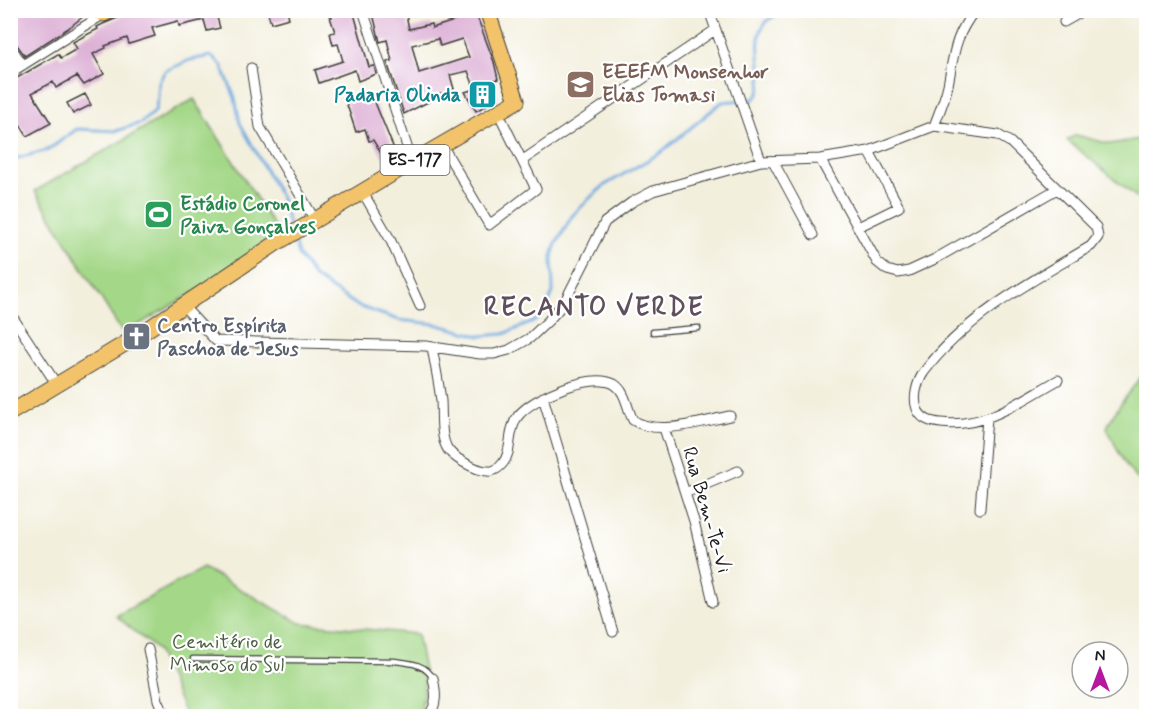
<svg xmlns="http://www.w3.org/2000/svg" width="1157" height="727" font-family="Mynerve,sans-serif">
<rect width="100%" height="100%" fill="#fff"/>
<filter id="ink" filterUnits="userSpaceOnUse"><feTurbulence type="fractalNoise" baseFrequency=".0167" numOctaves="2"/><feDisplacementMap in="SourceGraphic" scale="12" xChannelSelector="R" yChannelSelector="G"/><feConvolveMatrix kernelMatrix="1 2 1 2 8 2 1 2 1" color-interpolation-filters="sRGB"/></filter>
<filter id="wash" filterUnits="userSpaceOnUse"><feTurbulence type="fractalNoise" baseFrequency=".008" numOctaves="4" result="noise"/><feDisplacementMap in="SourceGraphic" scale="24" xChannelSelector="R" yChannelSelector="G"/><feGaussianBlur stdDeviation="1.35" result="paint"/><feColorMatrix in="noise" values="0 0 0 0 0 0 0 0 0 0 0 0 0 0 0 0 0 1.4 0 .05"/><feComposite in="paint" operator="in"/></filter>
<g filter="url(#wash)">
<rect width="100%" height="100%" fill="#f3efdd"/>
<!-- green -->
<path fill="#a4d888" stroke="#607a52" stroke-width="1.5" d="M194,99L283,240L123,334L35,191Z
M1076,135L1110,144L1146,138V205L1067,140Z
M1146,367V485C1126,474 1117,448 1107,428C1113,409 1136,387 1146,367Z
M203,568L300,623L417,634L425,676L421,711L403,716H186L157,650L116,616Z"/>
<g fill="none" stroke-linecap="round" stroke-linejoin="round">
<!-- stream -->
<path stroke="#6ea9de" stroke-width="3" d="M10,160L48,150L77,129L116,131L141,123L155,111L158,97L159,82L165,71L190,60L211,56L222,66L235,98L240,123L281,198L290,228
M294,240L298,255L315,278L358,306L399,320L435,324L480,336L504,334L535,321L546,310L553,292L552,257L555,246L572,216L591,197L605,185L660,153L722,102L754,99C773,84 746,43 767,21C772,17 778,14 784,10"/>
</g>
<g id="blocks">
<!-- building -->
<path fill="#ddb1d6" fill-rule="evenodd" d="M10,10H71L84,16L67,29L25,56L15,42L10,39Z
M137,10H215L220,28L207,31L204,20L179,26L178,21L152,28L155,36L129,44L127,38L105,46L106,48L93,54L104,74L84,85L77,76L56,88L53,82L32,93L51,123L27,136L10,108V82L58,54L61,58L77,49L73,42L98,29L97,27L103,24Z
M267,10H287L289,18L271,23Z
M331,10H353L369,67L374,66L376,74L358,81L355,70L319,83L315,70L343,61L338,44L333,45L330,33L335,32L330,17H332Z
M372,10H405L409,29L431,24L432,28L476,14L494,62L498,79L492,81L498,99L476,111L465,92L475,89L468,71L450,75L454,89L429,97L430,101L404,114L387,62L392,61L387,40L380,42ZM438,39L440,46L462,39L469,57L419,73L412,45Z
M85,94L91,105L73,114L67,103Z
M372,95L398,159L388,165L373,140L369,141L365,129L356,132L346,102Z"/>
</g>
</g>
<g filter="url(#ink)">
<use href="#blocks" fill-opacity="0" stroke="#3c3c39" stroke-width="1.5"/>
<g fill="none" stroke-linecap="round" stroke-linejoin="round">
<defs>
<path id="lane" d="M653,332L698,328
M193,659L394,661C409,663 424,663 433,678"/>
<path id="street" d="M363,10L412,162
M709,10L761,161
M1064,22L1085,10
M10,46L23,65
M251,68L260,127L315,220
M10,73L104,14
M934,126C939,113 945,99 948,85C954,54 954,37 975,10
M442,145L489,225L536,189L498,112
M820,159L877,262L887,270L898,273L909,271L935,259L1057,189
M523,160L715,30
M773,161L813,235
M362,191L390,239L420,306
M858,227L899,207L869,151
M183,306L216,341L426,346L480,354H494L509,350L530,338L548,321L564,303L605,222L632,202L653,191L761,161L820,159L869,151L934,126L998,135L1010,142L1096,227L1098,237L1091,246C1032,281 966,316 924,372C917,382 912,399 918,411C923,420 931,422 941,423C984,429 1022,400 1058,380
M10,313L57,385
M432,347C435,365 439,383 441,401C442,415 440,433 446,446C450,457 477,471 488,471C494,472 500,467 503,463C513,451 507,430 518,416C533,397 591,372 614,384C626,391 627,409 633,420C657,437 703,421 730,416
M543,397L613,632
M664,428L694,521L713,602
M685,493L738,471
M980,509L987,418
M148,649L158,700L165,716
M67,716H68
M428,716C438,705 436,692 433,678"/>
<path id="primary" d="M96,10L104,14L113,10
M10,413L136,337L275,244L412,162L517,101L487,10"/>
</defs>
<!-- lane casing -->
<use href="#lane" stroke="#3c3c39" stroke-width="7"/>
<!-- street casing -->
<use href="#street" stroke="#3c3c39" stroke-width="11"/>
<!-- primary casing -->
<use href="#primary" stroke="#3c3c39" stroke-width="17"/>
<!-- lane -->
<use href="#lane" stroke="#fff" stroke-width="4.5"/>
<!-- street -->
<use href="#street" stroke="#fff" stroke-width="9"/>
<!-- primary -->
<use href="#primary" stroke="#f2c36a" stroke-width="15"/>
</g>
</g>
<!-- icons -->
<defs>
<symbol id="school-square" viewBox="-11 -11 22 22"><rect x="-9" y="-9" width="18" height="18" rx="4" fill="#8d6e63" stroke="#fff"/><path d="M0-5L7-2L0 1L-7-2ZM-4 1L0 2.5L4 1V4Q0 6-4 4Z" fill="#fff"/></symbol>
<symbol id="building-square" viewBox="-11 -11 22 22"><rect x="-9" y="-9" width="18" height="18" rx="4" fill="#0f9aa8" stroke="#fff"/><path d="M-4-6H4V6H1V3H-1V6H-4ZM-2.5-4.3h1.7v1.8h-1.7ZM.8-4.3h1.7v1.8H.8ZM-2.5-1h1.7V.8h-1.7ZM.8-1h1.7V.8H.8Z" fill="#fff"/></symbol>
<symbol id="stadium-square" viewBox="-11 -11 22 22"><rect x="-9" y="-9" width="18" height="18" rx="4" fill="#2e9e5b" stroke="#fff"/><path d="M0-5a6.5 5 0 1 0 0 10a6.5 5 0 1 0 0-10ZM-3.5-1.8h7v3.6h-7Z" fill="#fff"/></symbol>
<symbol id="church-square" viewBox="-11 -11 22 22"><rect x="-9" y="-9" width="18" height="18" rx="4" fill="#6b7280" stroke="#fff"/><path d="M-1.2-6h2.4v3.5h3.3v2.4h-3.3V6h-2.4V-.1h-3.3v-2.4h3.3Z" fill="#fff"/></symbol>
</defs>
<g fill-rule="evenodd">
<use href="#school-square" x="564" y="68" width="33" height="33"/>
<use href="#building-square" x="466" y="78" width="33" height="33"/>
<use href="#stadium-square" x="142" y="198" width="33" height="33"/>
<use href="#church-square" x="120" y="320" width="33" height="33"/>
</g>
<g text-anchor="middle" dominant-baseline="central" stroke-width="4.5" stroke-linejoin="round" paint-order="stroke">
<!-- shield labels -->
<rect fill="#fff" stroke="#606060" stroke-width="1.5" x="380.5" y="145" width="69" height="30" rx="4.5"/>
<g font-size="18" font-weight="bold" fill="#1c1c1c">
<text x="415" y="160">ES-177</text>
</g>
<!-- education labels -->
<g font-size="20" font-weight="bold" fill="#785e54" stroke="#fff" text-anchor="start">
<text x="602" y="72">EEEFM Monsenhor<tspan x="602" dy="23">Elias Tomasi</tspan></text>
</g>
<!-- culture labels -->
<g font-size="20" font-weight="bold" fill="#0d838f" stroke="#fff" text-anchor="end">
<text x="461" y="95">Padaria Olinda</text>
</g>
<!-- leisure labels -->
<g font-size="20" font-weight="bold" fill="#27864d" stroke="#fff" text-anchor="start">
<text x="180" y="204">Estádio Coronel<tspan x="180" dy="23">Paiva Gonçalves</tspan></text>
</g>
<!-- worship labels -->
<g font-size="20" font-weight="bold" fill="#5b616d" stroke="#fff" text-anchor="start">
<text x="157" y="326">Centro Espírita<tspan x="157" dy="23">Paschoa de Jesus</tspan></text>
</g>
<!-- street labels -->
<g font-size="20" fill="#1c1c1c" stroke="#fff">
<text transform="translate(706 510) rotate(74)">Rua Bem-Te-Vi</text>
</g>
<!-- park labels -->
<g font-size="20" fill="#4c5e42" stroke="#fff">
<text x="227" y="642">Cemitério de<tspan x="227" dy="23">Mimoso do Sul</tspan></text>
</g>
<!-- district labels -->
<g font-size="26" font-weight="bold" letter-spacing="1.5" fill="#60505d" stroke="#fff">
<text x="594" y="308">RECANTO VERDE</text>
</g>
</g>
<!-- margin -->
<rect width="1157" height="727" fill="none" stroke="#fff" stroke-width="36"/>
<!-- north arrow -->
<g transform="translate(1100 670)"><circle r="28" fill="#ffffff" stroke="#a4a4a4" stroke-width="1.5"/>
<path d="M0-4.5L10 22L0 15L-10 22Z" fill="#b5179e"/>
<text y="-9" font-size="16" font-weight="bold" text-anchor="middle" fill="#1c1c1c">N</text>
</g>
</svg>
